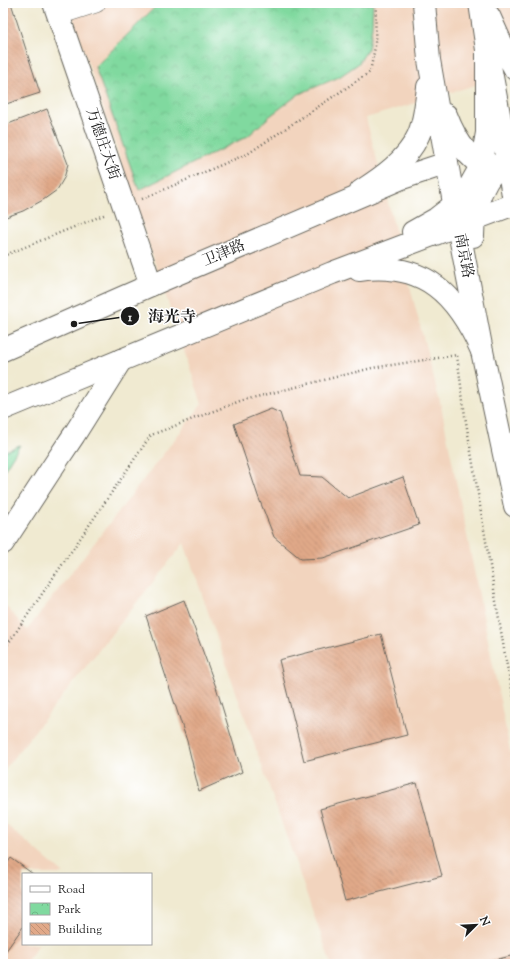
<svg xmlns="http://www.w3.org/2000/svg" width="518" height="967" font-family="'Sorts Mill Goudy','Noto Serif SC',serif">
<defs>
<pattern id="park-crowns" width="20" height="18" patternUnits="userSpaceOnUse"><rect width="20" height="18" fill="#80d99f"/><path d="M2 6a3 3 0 1 1 6 0M12 15a3 3 0 1 1 6 0" fill="none" stroke="#6eba88"/></pattern>
<pattern id="building-back-hatch" width="6" height="6" patternUnits="userSpaceOnUse"><rect width="6" height="6" fill="#e1a989"/><path d="M-1 5l2 2M0 0l6 6M5-1l2 2" fill="none" stroke="#c09176"/></pattern>
</defs>
<rect width="100%" height="100%" fill="#fff"/>
<filter id="ink" filterUnits="userSpaceOnUse"><feTurbulence type="fractalNoise" baseFrequency=".025" numOctaves="2"/><feDisplacementMap in="SourceGraphic" scale="8" xChannelSelector="R" yChannelSelector="G"/><feConvolveMatrix kernelMatrix="1 2 1 2 8 2 1 2 1" color-interpolation-filters="sRGB"/></filter>
<filter id="wash" filterUnits="userSpaceOnUse"><feTurbulence type="fractalNoise" baseFrequency=".012" numOctaves="4" result="noise"/><feDisplacementMap in="SourceGraphic" scale="16" xChannelSelector="R" yChannelSelector="G"/><feGaussianBlur stdDeviation="0.9" result="paint"/><feColorMatrix in="noise" values="0 0 0 0 0 0 0 0 0 0 0 0 0 0 0 0 0 1.4 0 .05"/><feComposite in="paint" operator="in"/></filter>
<g filter="url(#wash)">
<rect width="100%" height="100%" fill="#f0ead1"/>
<!-- built -->
<path fill="#f2d4be" d="M68,3H515V73L366,118L441,406L515,775V964H447L445,958L421,964H331L184,543L3,771V603L27,630L202,404Z
M3,822L64,874H23V944H39L25,964H3Z"/>
<!-- green -->
<path fill="#80d99f" stroke="#4e7a5e" d="M20,445L3,472V452Z"/>
<!-- park -->
<path fill="url(#park-crowns)" stroke="#4e7a5e" d="M159,3H373L372,27L368,49L358,64L339,77L299,94L270,116L248,136L139,190L95,67Z"/>
<g id="blocks">
<!-- building -->
<path fill="url(#building-back-hatch)" d="M3,3H11L40,93L3,105Z
M47,109L68,164L64,178L57,190L43,200L23,211L3,218V126Z
M271,409L280,413L300,476L322,477L348,498L403,477L419,525L323,558L301,559L274,537L258,496L234,424Z
M184,600L217,690L242,772L199,791L187,741L146,616Z
M381,634L407,735L304,761L279,660Z
M417,783L442,876L345,901L320,809Z
M11,858L33,874H23V927L3,955V869Z
M515,955V964H482V963Z"/>
</g>
</g>
<g filter="url(#ink)">
<use href="#blocks" fill-opacity="0" stroke="#66645b" stroke-width="1"/>
<g fill="none" stroke-linecap="round" stroke-linejoin="round">
<defs>
<path id="street" d="M59,15L96,3"/>
<path id="secondary" d="M54,3L151,285
M3,543L58,459L74,435L121,360"/>
<path id="primary" d="M424,3L429,60L458,226L482,351L515,506
M480,3L487,50L502,130L515,207
M489,16L503,47L515,69
M446,115C455,139 470,164 496,172
M361,191C383,177 407,160 418,136C425,121 426,103 428,87
M473,236C473,201 486,172 515,152"/>
<path id="highway" d="M413,232L436,219L454,205L467,191L481,166L487,133V50
M359,270C425,261 457,295 482,351
M3,350L151,285L402,178L447,163
M3,409L332,273L514,204"/>
</defs>
<!-- street casing -->
<use href="#street" stroke="#66645b" stroke-width="20"/>
<!-- secondary casing -->
<use href="#secondary" stroke="#66645b" stroke-width="24"/>
<!-- primary casing -->
<use href="#primary" stroke="#66645b" stroke-width="24"/>
<!-- highway casing -->
<use href="#highway" stroke="#66645b" stroke-width="24"/>
<!-- path -->
<path stroke="#66645b" stroke-width="2.5" stroke-dasharray="1 3" stroke-linecap="butt" d="M142,199L249,153L370,72L375,47L376,3
M3,256L106,214
M3,651L151,435L240,401L372,368L457,355L465,416L506,661L515,704"/>
<!-- street -->
<use href="#street" stroke="#fff" stroke-width="19"/>
<!-- secondary -->
<use href="#secondary" stroke="#fff" stroke-width="22"/>
<!-- primary -->
<use href="#primary" stroke="#fff" stroke-width="22"/>
<!-- highway -->
<use href="#highway" stroke="#fff" stroke-width="22"/>
</g>
</g>
<g text-anchor="middle" dominant-baseline="central" stroke-width="3" stroke-linejoin="round" paint-order="stroke">
<!-- street labels -->
<g font-size="15" fill="#1c1c1c" stroke="#fff">
<text transform="translate(102 144) rotate(71)">万德庄大街</text>
<text transform="translate(224 254) rotate(-23)">卫津路</text>
<text transform="translate(463 256) rotate(79)">南京路</text>
</g>
</g>
<!-- callouts -->
<path fill="none" stroke="#1c1c1c" stroke-width="1.5" d="M74 324L130 316"/>
<g fill="#1c1c1c" stroke="#fff" stroke-width="1.5">
<circle cx="74" cy="324" r="4"/>
<circle cx="130" cy="316" r="10"/>
</g>
<g font-size="12" text-anchor="middle" font-weight="bold" fill="#fff">
<text x="130" y="321">1</text>
</g>
<g font-size="16" text-anchor="middle" font-weight="bold" fill="#1c1c1c" stroke="#fff" stroke-width="3" stroke-linejoin="round" paint-order="stroke">
<text x="172" y="322">海光寺</text>
</g>
<!-- margin -->
<rect width="518" height="967" fill="none" stroke="#fff" stroke-width="16"/>
<!-- legend -->
<rect x="22" y="873" width="130" height="72" fill="#ffffff" stroke="#a4a4a4"/>
<rect x="30" y="886" width="20" height="6" fill="#ffffff" stroke="#a4a4a4"/>
<text x="58" y="893" font-size="12" fill="#1c1c1c">Road</text>
<rect x="30" y="903" width="20" height="12" fill="url(#park-crowns)" stroke="#a4a4a4"/>
<text x="58" y="913" font-size="12" fill="#1c1c1c">Park</text>
<rect x="30" y="923" width="20" height="12" fill="url(#building-back-hatch)" stroke="#a4a4a4"/>
<text x="58" y="933" font-size="12" fill="#1c1c1c">Building</text>
<!-- north arrow -->
<g transform="translate(476 925) rotate(66)" stroke="#ffffff" stroke-width="3" paint-order="stroke">
<path d="M0-3L7 15L0 10L-7 15Z" fill="#1c1c1c"/>
<text y="-6" font-size="11" font-weight="bold" text-anchor="middle" fill="#1c1c1c">N</text>
</g>
</svg>
